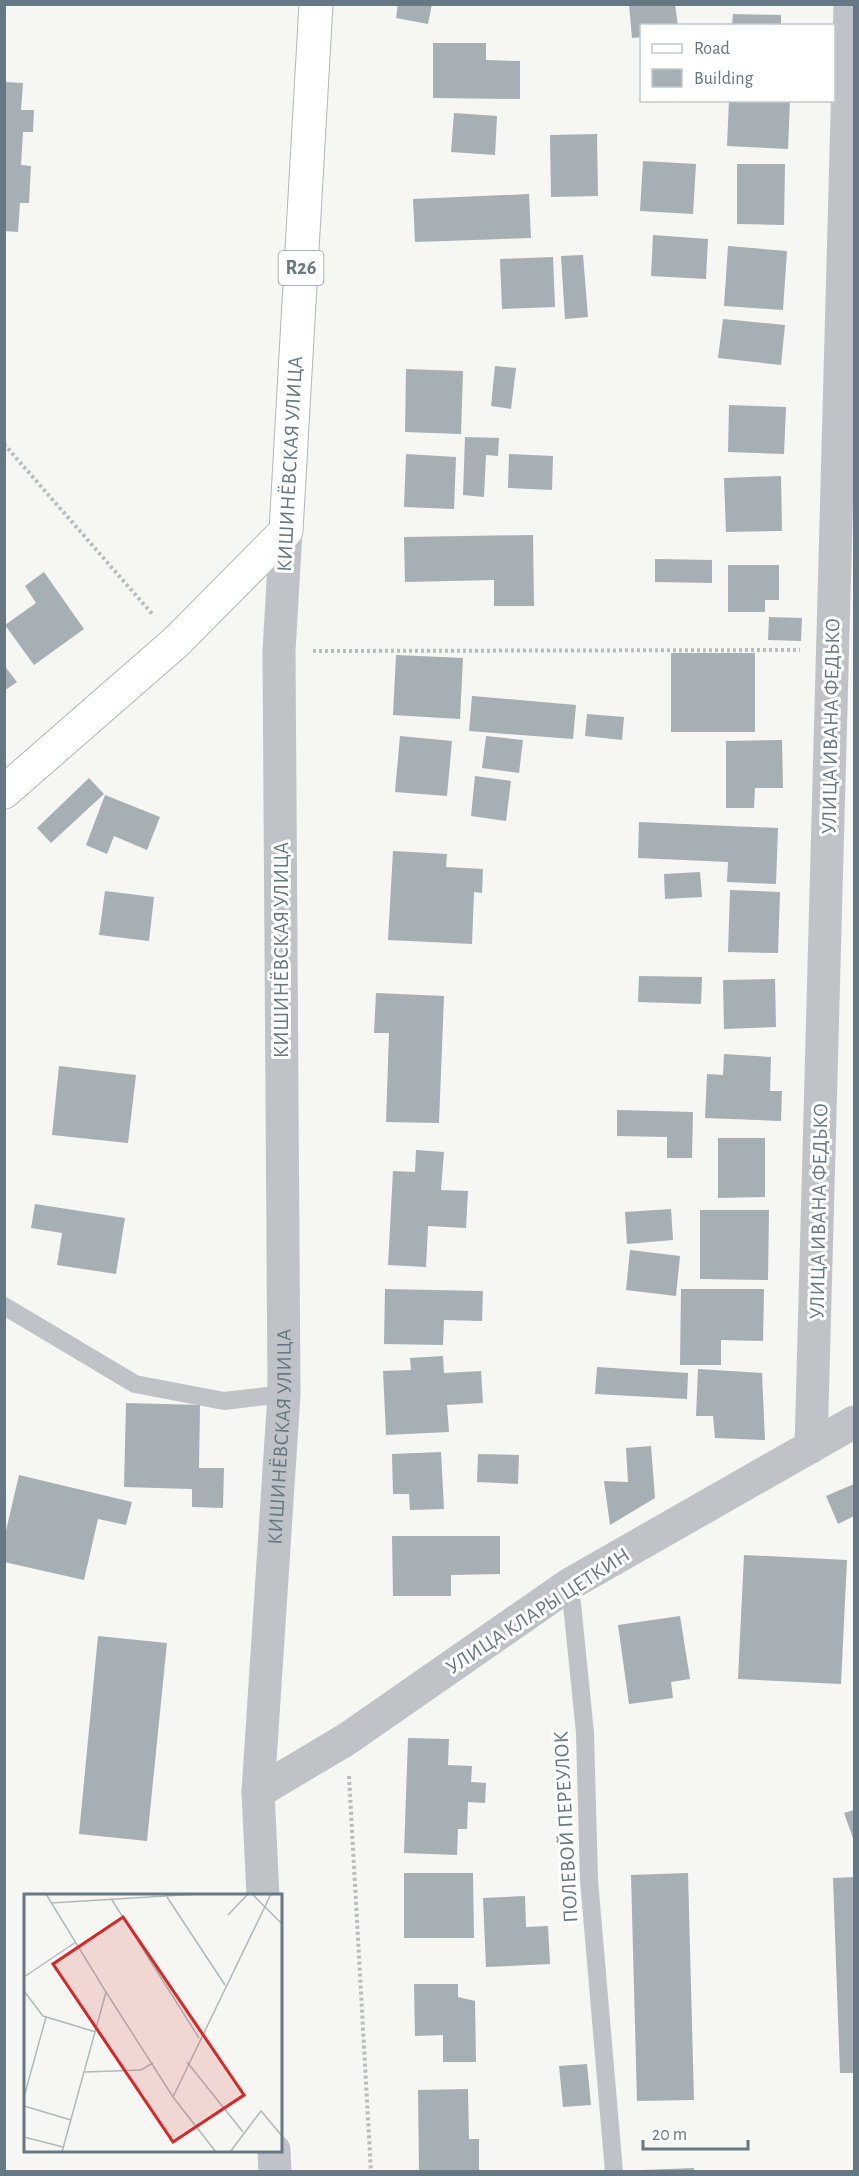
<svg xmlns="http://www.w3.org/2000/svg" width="859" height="2176" font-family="'Alegreya Sans',sans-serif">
<rect width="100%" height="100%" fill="#f6f6f2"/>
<!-- building -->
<path fill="#a5afb4" d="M398,4H432L428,24L396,18Z
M629,4H675L678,26H642V37L632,38Z
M733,14L781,15V26H732Z
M433,43H486V60L520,61V99L433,98Z
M4,82L23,83L21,110H34L33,132H23L21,165L31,166L29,203H20L18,232L4,231Z
M729,100H790L788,149L727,146Z
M454,113L497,116L495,155L451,152Z
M597,134L598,196L551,197L550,135Z
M643,161L696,164L693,214L640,211Z
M737,164H785L784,225L737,224Z
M529,194L531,238L415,242L413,199Z
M653,235L708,239L706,279L651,276Z
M728,246L787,251L783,310L724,306Z
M583,255L588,317L565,319L561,256Z
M553,257L555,307L502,309L500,259Z
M723,319L785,325L781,365L718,358Z
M495,366L516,368L511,409L491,406Z
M406,369L463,371L461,434L405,432Z
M729,405L786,407L784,454L728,452Z
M465,437L499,438L498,456L486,455L484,497L463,495Z
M406,454L456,457L454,509L404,507Z
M509,454L553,456L552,490L508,488Z
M781,476L782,531L726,532L724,478Z
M533,535L534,606H494V580L405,582L404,537Z
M655,559L712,560V583L655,582Z
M728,565H779V600H765V612H728Z
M44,572L84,629L34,665L5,625L36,603L25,586Z
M769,617L802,618L801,641L768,640Z
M671,653H755V732H671Z
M396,655L463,658L460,719L393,715Z
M4,665L17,682L4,691Z
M472,696L576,705L573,739L469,731Z
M587,714L624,717L622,740L585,736Z
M400,736L452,741L447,796L395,792Z
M486,736L523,740L519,773L482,768Z
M782,740L783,788H755L754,808H726V741Z
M475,776L511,781L506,821L471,816Z
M89,778L104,794L51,843L37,828Z
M105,795L160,817L147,850L114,836L107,854L86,845Z
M639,822L778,828L776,884L727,882L728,862L638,858Z
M393,851L447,854L446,867L483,869L482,893L474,892L472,944L388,940Z
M700,872L702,897L665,899L664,874Z
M730,890L780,892L778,953L728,952Z
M105,891L154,897L149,941L99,935Z
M639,976L702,977L701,1004L638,1002Z
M775,979L776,1027L724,1029L723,980Z
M376,993L444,996L439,1123L386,1122L389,1033H374Z
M724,1054L771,1057L770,1091H782L781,1121L705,1118L707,1074L723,1075Z
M59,1066L136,1075L128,1143L52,1135Z
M617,1110L693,1112L692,1158H667V1137L617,1136Z
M718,1138H765V1197L718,1198Z
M416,1150L444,1152L441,1190L468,1191L466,1228L428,1226L426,1267L388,1265L393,1171L415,1172Z
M35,1204L125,1218L116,1274L57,1265L62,1233L31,1228Z
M671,1209L673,1240L627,1244L625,1212Z
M700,1210H769L768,1280L700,1279Z
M630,1250L680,1256L676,1296L626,1290Z
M385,1289L483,1291L482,1321L444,1320L443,1345L384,1344Z
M681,1289H764L763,1341L721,1340V1365H680Z
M443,1356L444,1373L481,1371L483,1403L447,1405L449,1432L386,1435L383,1371L411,1370L410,1358Z
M597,1367L688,1373L687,1399L595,1394Z
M698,1369L762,1373L765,1440L715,1438L713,1416H696Z
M126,1403L200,1405L199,1468H224L223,1508L192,1507V1489L124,1487Z
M651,1446L655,1498L610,1525L604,1481L628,1482L626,1448Z
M441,1452L444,1509L410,1510L409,1494H393L392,1454Z
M478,1454L519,1455L518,1484L477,1482Z
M19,1475L132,1502L126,1525L98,1519L84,1580L4,1562V1539Z
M854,1484V1516L838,1524L826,1496Z
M392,1536H500V1574L451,1575V1596H393Z
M744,1555L847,1560L841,1684L738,1679Z
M680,1616L690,1679L671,1682L673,1698L629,1704L618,1625Z
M98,1636L167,1643L147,1841L79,1834Z
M408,1738L449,1739L448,1765L472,1766L471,1782L486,1783L485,1803L468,1802L467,1829H458L457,1855L404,1853Z
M854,1810V1841L844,1813Z
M404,1873H473L474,1938H404Z
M688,1873L694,2100L637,2101L631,1875Z
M854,1877V2073H840L833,1878Z
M525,1896L526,1927L548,1926L550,1964L486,1967L483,1898Z
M414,1984H458V1997L475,2001L476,2062H443V2035L415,2036Z
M587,2064L591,2105L563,2107L559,2066Z
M468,2089L469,2139H479V2172H419L418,2090Z
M694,2168V2172H643V2170Z"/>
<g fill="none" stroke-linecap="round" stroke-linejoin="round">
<defs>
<path id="primary" d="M4,792L176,642L286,531L316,4"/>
</defs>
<!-- primary casing -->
<use href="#primary" stroke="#b2b7bb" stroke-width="35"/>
<!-- path -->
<path stroke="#b9bcbe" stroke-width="4" stroke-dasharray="3 3" stroke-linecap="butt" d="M4,444L154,616
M313,651L800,650
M349,1776L371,2172"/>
<!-- service -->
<path stroke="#bfc3c7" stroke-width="18" d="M4,1306L135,1384L224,1401L284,1394
M570,1584L585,1733L589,1880L614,2172"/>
<!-- minor -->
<path stroke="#bfc3c7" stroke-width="33" d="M811,1447L850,4
M258,1792L347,1739L570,1584L854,1422"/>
<!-- tertiary -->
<g stroke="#bfc3c7" stroke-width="33">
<path id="s1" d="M263,1896L258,1792L284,1394L279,651L286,531"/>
<path d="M274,2150L275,2172"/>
</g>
<!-- primary -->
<use href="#primary" stroke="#fff" stroke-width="33"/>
</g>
<g text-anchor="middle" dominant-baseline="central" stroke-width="6" stroke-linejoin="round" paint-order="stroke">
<!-- shield labels -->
<rect fill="#fff" stroke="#93a0a9" stroke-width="1.5" x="278.5" y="251" width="45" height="34" rx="4.5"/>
<g font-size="20" font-weight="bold" fill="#657884">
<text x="301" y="268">R26</text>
</g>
<!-- street labels -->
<g font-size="21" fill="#657884" stroke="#fff">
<text transform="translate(290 464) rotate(-87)">КИШИНЁВСКАЯ УЛИЦА</text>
<text transform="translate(831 726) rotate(-89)">УЛИЦА ИВАНА ФЕДЬКО</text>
<text transform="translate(281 950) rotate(-90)">КИШИНЁВСКАЯ УЛИЦА</text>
<text transform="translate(819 1211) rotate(-89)">УЛИЦА ИВАНА ФЕДЬКО</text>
<text stroke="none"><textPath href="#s1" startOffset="460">КИШИНЁВСКАЯ УЛИЦА</textPath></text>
<text transform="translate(538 1611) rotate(-33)">УЛИЦА КЛАРЫ ЦЕТКИН</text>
<text transform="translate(566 1827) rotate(-93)">ПОЛЕВОЙ ПЕРЕУЛОК</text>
</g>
</g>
<!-- overview -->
<g transform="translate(24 1894)">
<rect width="258" height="258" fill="#f6f6f2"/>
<path fill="none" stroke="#afb9bc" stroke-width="1.5" d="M22,0L82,98L38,258M228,0L258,30M143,3L201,91M88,6L175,144M27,9L174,0M204,21L224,0M0,83L52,48M0,97L19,122L72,138M82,98L149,203L192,258M163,168L219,238M61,178L117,176L129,169M0,203L22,123M149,203L247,0M0,212L47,226M0,243L39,253M206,258L237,217L258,242"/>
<path fill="#d62828" fill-opacity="0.15" stroke="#d62828" stroke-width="3" d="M99,23L220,201L149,248L29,70Z"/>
<rect width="258" height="258" fill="none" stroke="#657884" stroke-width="3"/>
</g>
<!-- border -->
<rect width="859" height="2176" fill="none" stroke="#657884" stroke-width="12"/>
<!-- legend -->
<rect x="640" y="24" width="195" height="78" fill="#ffffff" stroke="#c1c9ce" stroke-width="1.5"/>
<rect x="652" y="44" width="30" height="9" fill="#ffffff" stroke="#c1c9ce" stroke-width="1.5"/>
<text x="694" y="54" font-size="18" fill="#657884">Road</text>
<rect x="652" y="69" width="30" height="18" fill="#a5afb4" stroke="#c1c9ce" stroke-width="1.5"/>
<text x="694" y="84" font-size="18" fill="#657884">Building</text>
<!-- scale -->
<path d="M643 2140v9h105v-9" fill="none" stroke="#657884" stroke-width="3"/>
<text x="652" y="2140" font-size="18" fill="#657884" stroke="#ffffff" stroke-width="4.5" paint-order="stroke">20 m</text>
</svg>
